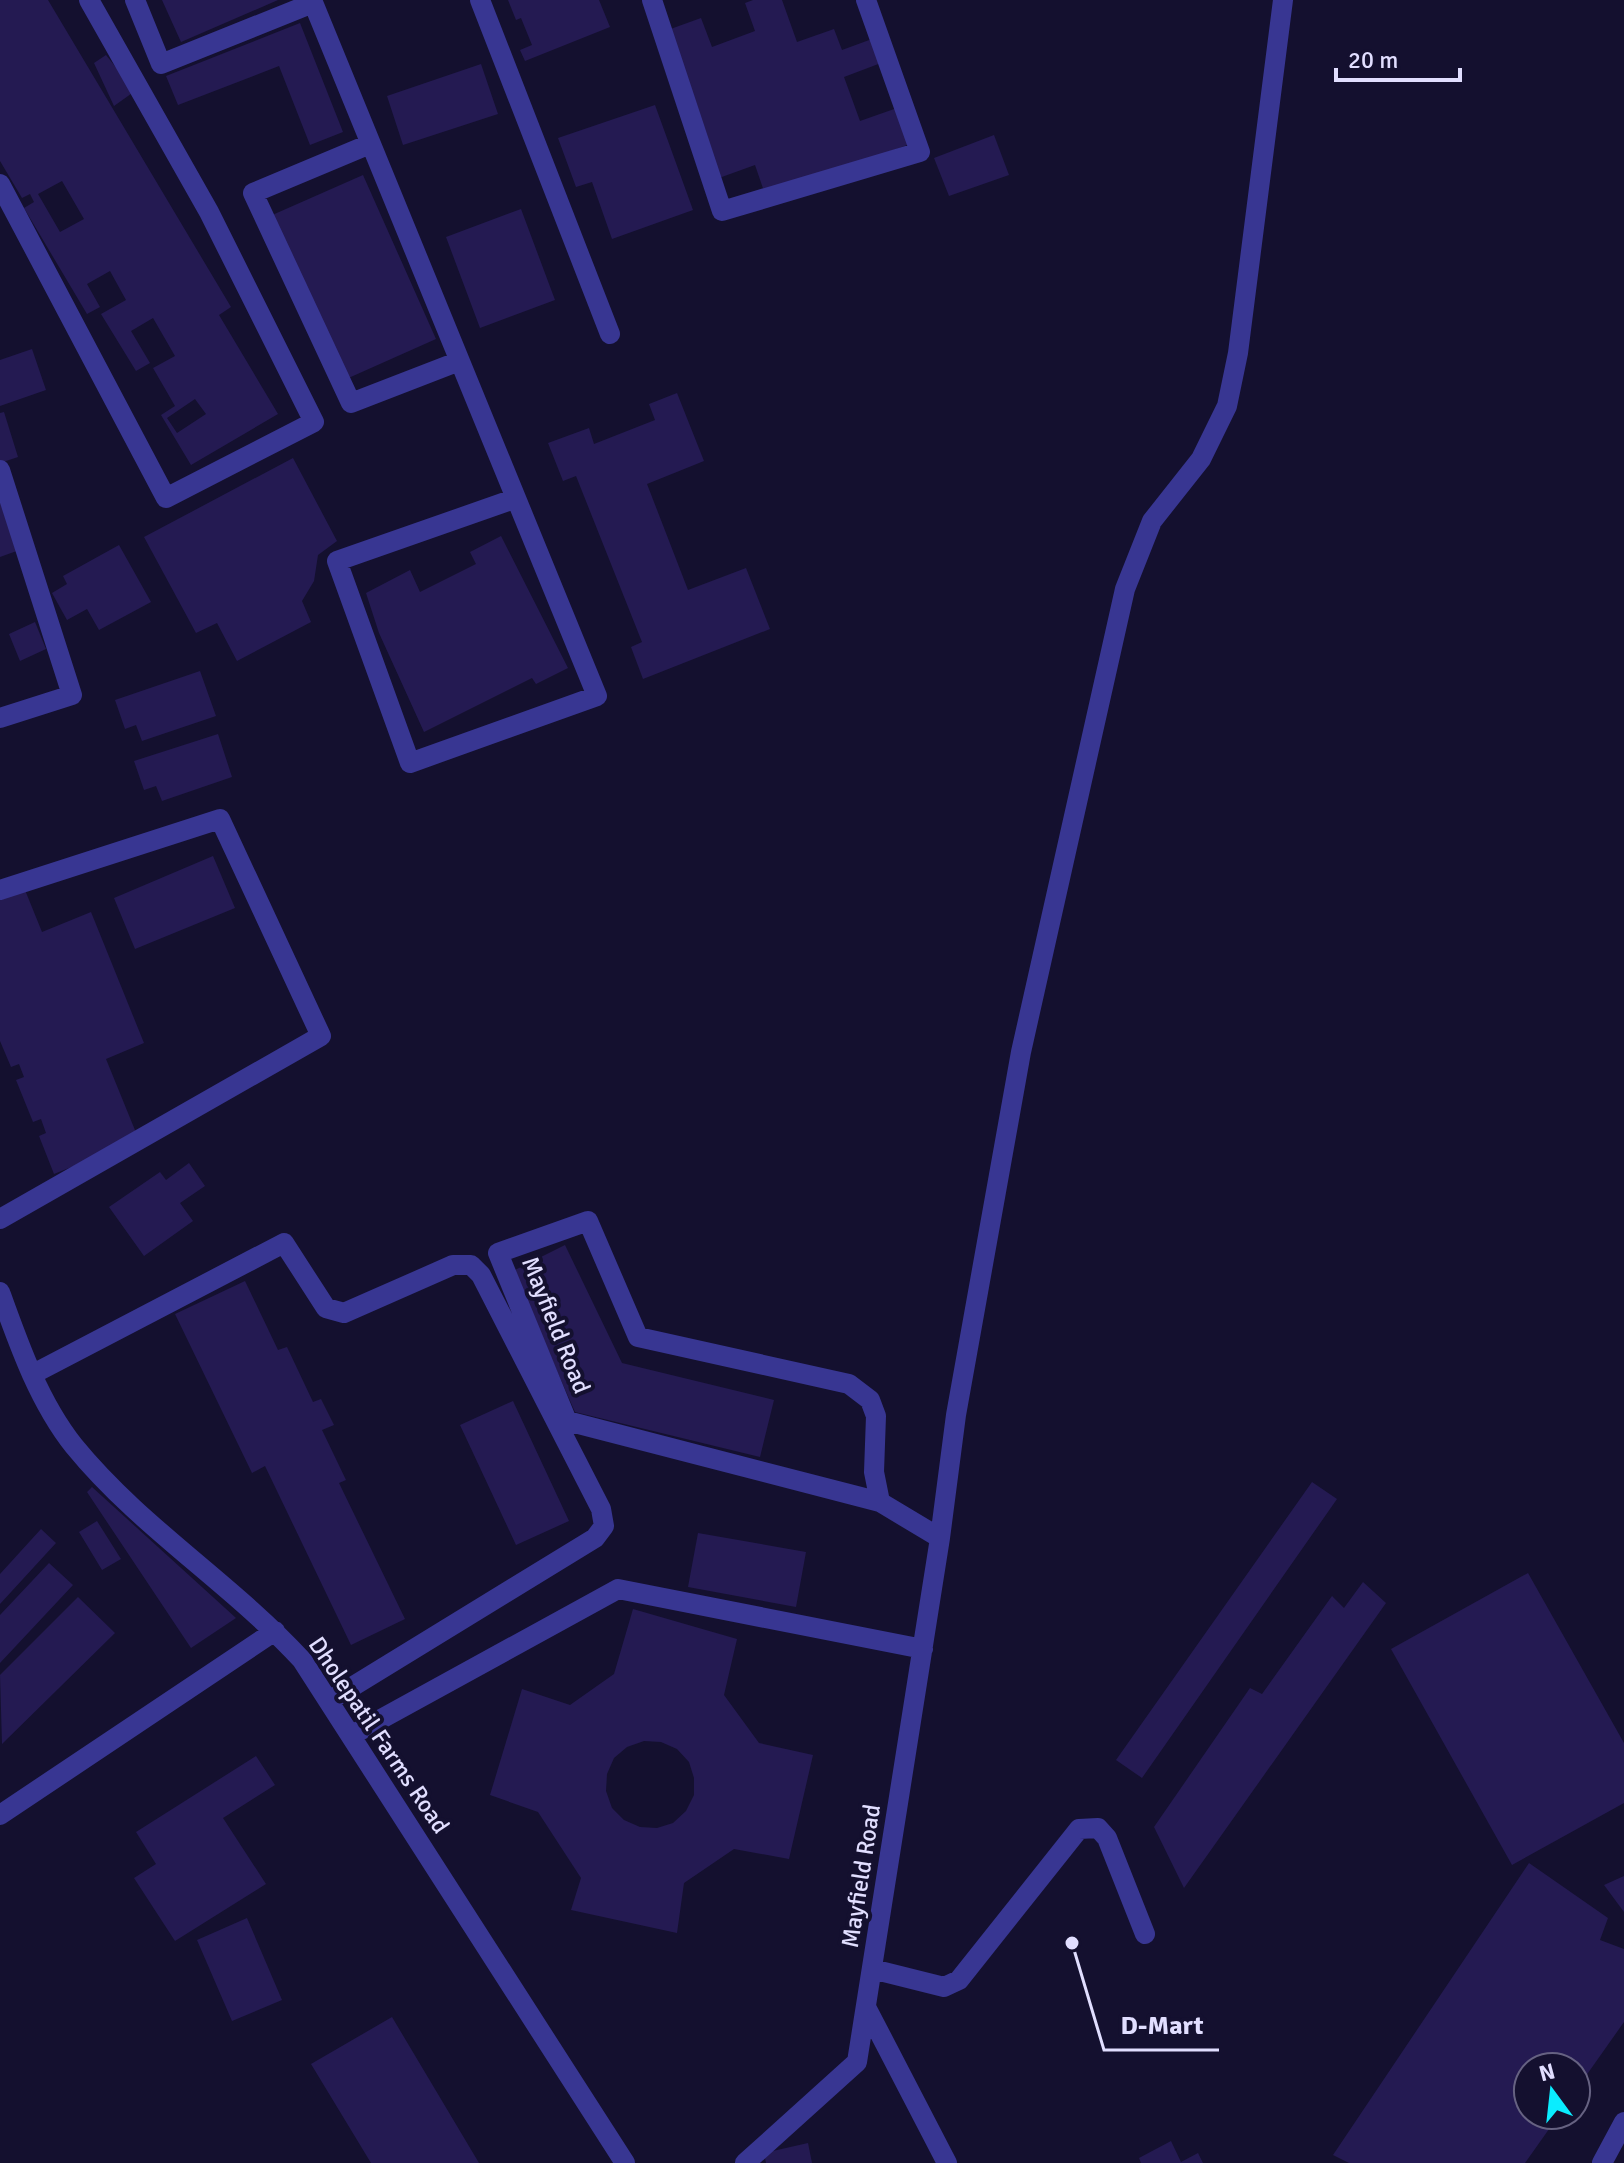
<svg xmlns="http://www.w3.org/2000/svg" width="1624" height="2163" font-family="Signika,sans-serif">
<rect width="100%" height="100%" fill="#14102f"/>
<!-- building -->
<path fill="#241a52" fill-rule="evenodd" d="M0,0H48L231,307L219,315L278,414L191,465L161,415L175,406L153,368L175,356L153,318L131,331L150,363L136,371L101,314L126,300L110,271L87,284L100,307L87,314L24,208L34,202L30,194L22,198L0,161ZM62,181L84,219L60,232L38,194ZM195,399L206,414L177,433L167,418Z
M162,0H278L181,42Z
M508,0H599L610,27L525,61L520,50L532,45L521,18L516,20Z
M753,0H782L797,42L834,29L842,50L872,39L881,63L844,77L860,121L897,108L910,144L766,197L755,165L719,178L665,31L701,18L712,47L755,31L745,3Z
M300,23L343,132L310,145L279,66L178,105L166,76Z
M106,55L135,91L114,106L94,63Z
M481,64L498,114L403,145L387,96Z
M655,105L693,210L612,239L592,182L576,187L558,138Z
M994,135L1009,175L949,196L934,158Z
M363,175L436,339L344,380L270,216Z
M521,209L555,300L480,328L446,237Z
M32,349L46,390L0,406V360Z
M677,393L704,461L647,484L688,590L746,568L770,629L643,679L631,647L642,642L576,476L563,481L548,443L589,428L594,444L655,420L649,404Z
M4,412L18,457L0,463V413Z
M293,458L337,541L318,555L314,581L302,601L311,622L237,661L217,623L196,633L144,537Z
M0,476L25,548L0,557Z
M501,536L568,668L536,684L532,678L424,732L379,633L366,593L410,570L420,592L476,564L470,552Z
M119,545L151,602L99,630L87,609L67,620L52,593L67,584L63,576Z
M35,622L46,649L20,661L9,634Z
M200,671L216,716L142,741L136,725L125,729L115,700Z
M218,734L232,777L162,801L156,786L144,790L134,761Z
M213,856L235,908L135,949L114,898Z
M25,890L42,932L91,912L144,1043L106,1059L139,1140L54,1174L39,1136L46,1133L41,1119L33,1122L16,1080L24,1077L19,1064L11,1067L0,1041V900Z
M189,1163L205,1186L180,1203L193,1221L144,1256L109,1207L160,1172L166,1180Z
M565,1245L622,1363L774,1400L760,1457L575,1412L513,1271Z
M245,1281L278,1350L287,1347L313,1402L321,1399L334,1425L322,1430L346,1480L339,1483L405,1619L351,1645L265,1466L252,1473L175,1314Z
M513,1401L569,1521L516,1545L460,1425Z
M1312,1482L1337,1499L1142,1778L1116,1760Z
M92,1487L236,1618L191,1648L87,1492Z
M97,1521L121,1559L102,1570L79,1532Z
M41,1529L56,1543L0,1604V1574Z
M698,1533L806,1552L796,1607L688,1587Z
M49,1563L73,1585L0,1663V1615Z
M1528,1573L1624,1743V1803L1512,1865L1391,1649Z
M1363,1582L1386,1603L1184,1888L1154,1827L1250,1688L1262,1694L1332,1596L1344,1608Z
M78,1597L115,1633L2,1744L0,1675Z
M633,1609L737,1639L724,1695L759,1743L813,1755L789,1859L734,1849L684,1883L677,1933L571,1910L581,1878L538,1812L490,1795L522,1689L570,1705L614,1674ZM644,1741L661,1742L677,1749L689,1762L694,1778V1795L686,1811L673,1823L657,1828L640,1827L624,1820L612,1808L606,1791L607,1774L614,1758L627,1747Z
M256,1756L275,1785L223,1818L266,1884L175,1941L134,1878L156,1864L136,1832Z
M1529,1863L1608,1918L1600,1940L1624,1949V2022L1576,2090V2067H1528V2115H1559L1525,2163H1349L1333,2155Z
M1624,1876V1912L1604,1885Z
M247,1918L282,2000L232,2021L197,1940Z
M392,2017L479,2163H371L311,2064Z
M1171,2141L1181,2162L1198,2153L1203,2163H1141L1139,2158Z
M808,2143L812,2163H766L764,2153Z"/>
<g fill="none" stroke-linecap="round" stroke-linejoin="round">
<!-- minor -->
<path stroke="#383692" stroke-width="20" d="M135,0L161,64L313,3
M312,0L597,696L410,763L337,561L514,499
M480,0L610,334
M652,0L722,211L920,152L866,0
M370,144L253,193L351,403L457,362
M0,184L166,498L314,422L209,212L89,0
M0,470L72,695L0,718
M0,890L220,819L321,1036L0,1219
M0,1292C19,1345 39,1402 74,1446C140,1527 231,1583 302,1660L625,2163
M33,1374L284,1243L326,1308L344,1313L453,1265H471L481,1275L601,1509L604,1526L595,1538L329,1701
M880,1502L567,1421L498,1253L588,1221L638,1337L849,1384L870,1400L876,1416L874,1472L880,1502L940,1538
M352,1735L618,1589L923,1649
M0,1815L275,1631
M872,1969L944,1987L959,1980L1079,1829L1098,1828L1107,1838L1145,1934
M866,2007L947,2163
M745,2163L857,2062L940,1538L956,1415L1021,1052L1125,589L1152,521L1201,459L1227,406L1238,353L1283,0
M1602,2163L1624,2122"/>
</g>
<g text-anchor="middle" dominant-baseline="central" stroke-width="8" stroke-linejoin="round" paint-order="stroke">
<!-- street labels -->
<g font-size="24" fill="#e1deff" stroke="#14102f">
<text transform="translate(556 1325) rotate(68)">Mayfield Road</text>
<text transform="translate(379 1735) rotate(56)">Dholepatil Farms Road</text>
<text transform="translate(861 1876) rotate(-81)">Mayfield Road</text>
</g>
</g>
<!-- callouts -->
<path fill="none" stroke="#e1deff" stroke-width="3" d="M1072 1943L1104 2050H1219"/>
<circle fill="#e1deff" stroke="#14102f" stroke-width="3" cx="1072" cy="1943" r="8"/>
<g font-size="26" text-anchor="middle" font-weight="bold" fill="#e1deff" stroke="#14102f" stroke-width="8" stroke-linejoin="round" paint-order="stroke">
<text x="1162" y="2034">D-Mart</text>
</g>
<!-- north arrow -->
<g transform="translate(1552 2091) rotate(345)"><circle r="38" fill="#14102f" stroke="#666282" stroke-width="2"/>
<path d="M0-6L14 30L0 20L-14 30Z" fill="#0aedff"/>
<text y="-12" font-size="22" font-weight="bold" text-anchor="middle" fill="#e1deff">N</text>
</g>
<!-- scale -->
<path d="M1336 68v12h124v-12" fill="none" stroke="#e1deff" stroke-width="4"/>
<text x="1348" y="68" font-size="24" fill="#e1deff" stroke="#14102f" stroke-width="6" paint-order="stroke">20 m</text>
</svg>
